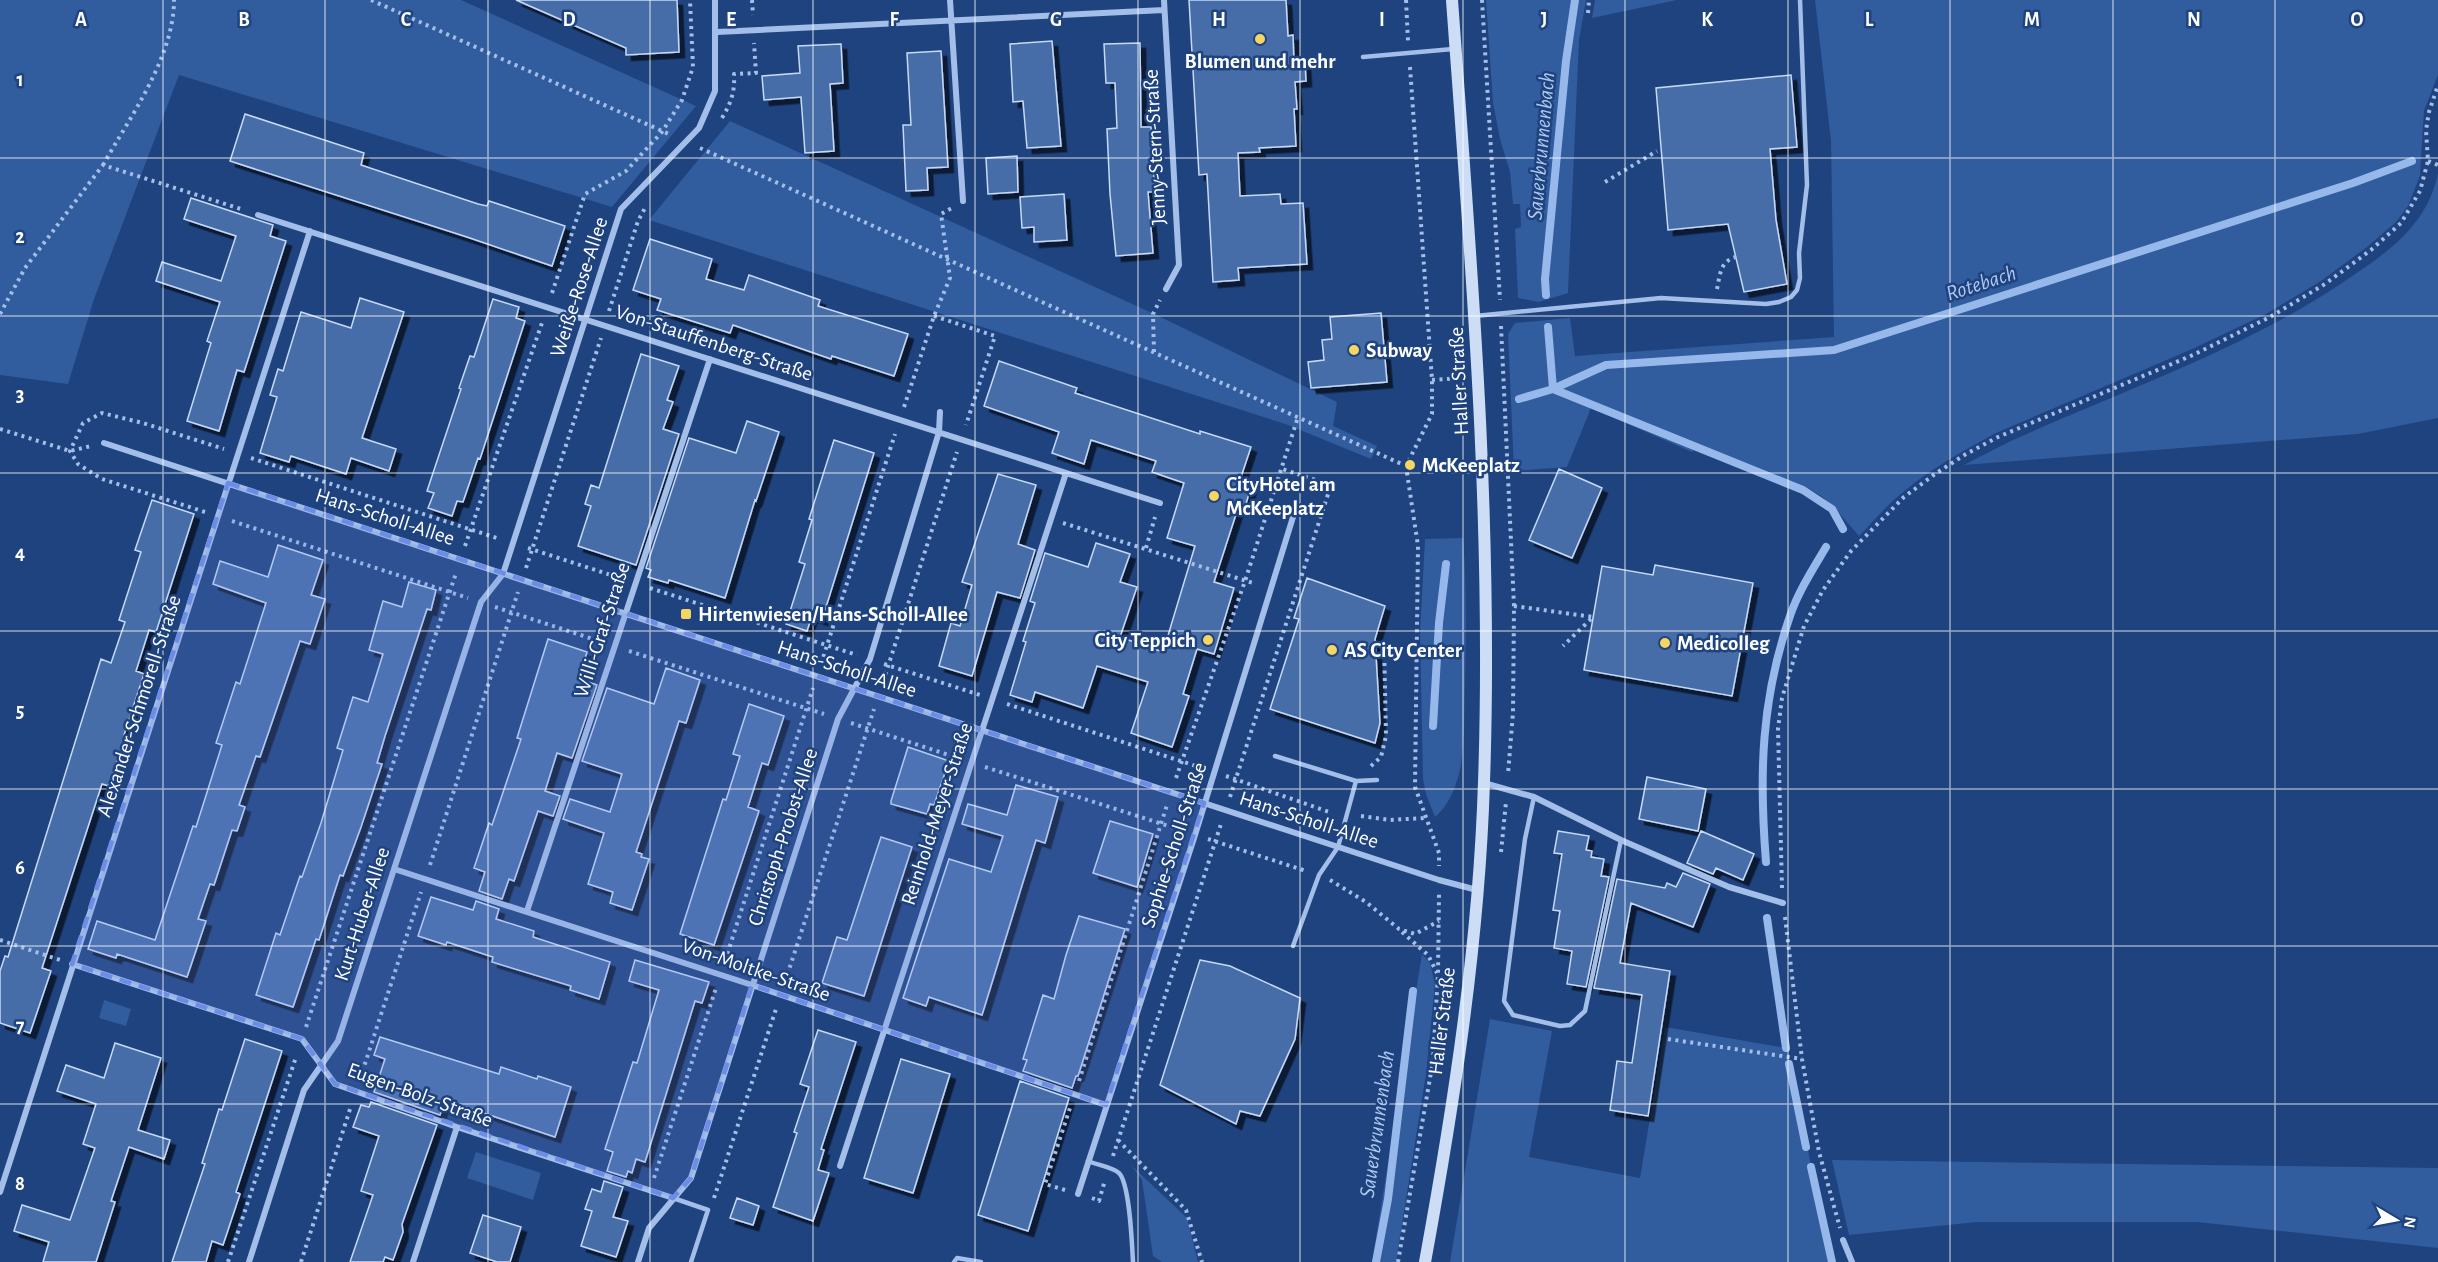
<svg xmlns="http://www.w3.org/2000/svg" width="2438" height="1262" font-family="'Alegreya Sans',sans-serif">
<defs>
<filter id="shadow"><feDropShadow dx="5.5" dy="5.5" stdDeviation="0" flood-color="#0009"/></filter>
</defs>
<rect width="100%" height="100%" fill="#1e437f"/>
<!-- green -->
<path fill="#315c9e" d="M0,0H461L696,106L612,207L179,75L94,299L68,384L0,375Z
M1486,0H1586L1579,40L1568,293L1539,302L1518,298L1515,229L1521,227L1520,204H1513L1510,172L1500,139L1493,103Z
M1595,0H1677L1592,18Z
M1815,0H2438V75L2424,111L2420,176L2408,206L2396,222L2367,247L2321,281L2266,314L2190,350L1996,433C1963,451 1930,469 1902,493C1886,506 1873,522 1859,536L1832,505L1821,496L1804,486L1699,444L1692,452L1591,408L1567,467L1514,471L1508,334L1515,323L1570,318L1575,356L1834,337L1831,141Z
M730,121L1150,312L1337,402L1333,426L1377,446L1371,459L1288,425L649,220Z
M2438,173V418L2358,434L1964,465C1980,457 1996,448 2013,440C2124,390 2240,351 2342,283C2365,267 2391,251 2410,229C2424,213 2434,194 2438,173Z
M1463,538C1467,587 1466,637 1465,686C1464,712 1465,739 1461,764C1458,782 1450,805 1435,817L1426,794L1423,779L1420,633L1425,539Z
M1422,954L1430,963L1435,984L1426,1074L1396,1262H1372Z
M104,1000L131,1009L126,1026L99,1018Z
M1490,1019L1552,1031L1529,1157L1640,1178L1665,1027L1786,1048L1832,1262H1450Z
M476,1152L541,1173L533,1200L467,1178Z
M1832,1160L2438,1168V1248L2197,1222H1977L1849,1235Z
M1131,1165L1187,1218L1198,1262H1162L1153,1256L1142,1180Z"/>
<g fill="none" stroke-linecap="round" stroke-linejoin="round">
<!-- stream -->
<path stroke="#96b8ea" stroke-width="8" d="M1546,295L1545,279L1566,61L1575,0
M1548,327L1553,389
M1553,389L1803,490L1832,509L1843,529
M1519,399L1553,389L1606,365L1834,350L2353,183L2412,161
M1433,726L1439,623L1446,564
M1766,862C1759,774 1761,700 1790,616C1798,592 1813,569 1826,547
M1767,918L1786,1048
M1789,1064L1806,1147
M1811,1167L1832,1262
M1376,1262L1388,1199L1413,991"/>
</g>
<!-- building -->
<path fill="#476da9" stroke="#c6d9f6" stroke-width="1.5" filter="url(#shadow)" d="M516,0H677L679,52L626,55V48Z
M1189,0H1286L1288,36L1293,35L1294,62H1305L1306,81L1295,82L1297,109H1294L1296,146L1259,148L1260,152L1238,153L1240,196L1280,194L1281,204L1303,203L1307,264L1238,268L1239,280L1213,282L1207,174L1199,175Z
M1052,41L1061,146L1027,148L1023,101L1013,102L1010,44Z
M1140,43L1141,127H1151L1155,192H1148L1153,253L1116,256L1110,194L1107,129L1117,128L1115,83H1106L1104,44Z
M841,44L843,83L830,84L834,151L805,153L801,97L764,100L762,76L800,73L798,46Z
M941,51L948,167L927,168L928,190L906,191L903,125H911L907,53Z
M1791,75L1797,147L1770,149L1776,220L1787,284L1744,292L1728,224L1668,230L1656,88Z
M245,114L364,153L361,165L478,204L487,206L489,201L565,226L552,266L467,237L230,161Z
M1017,156L1018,192L988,194L986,158Z
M1064,194L1067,240L1034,242V227L1022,228L1020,197Z
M191,198L273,225L270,236L286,241L244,372L237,370L219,431L187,421L211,343L207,341L220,302L156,281L162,262L221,281L236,236L184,219Z
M650,239L712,259L706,279L744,290L749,275L820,300L818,306L908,334L894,376L832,356L831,359L733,325L730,333L657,310L661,299L633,290Z
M360,298L404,312L362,438L396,449L389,471L351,458L346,474L291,456L289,462L260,453L277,397L270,395L278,369L283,371L301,312L351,328Z
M493,299L519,307L516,318L525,321L480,459L478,458L463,502L457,501L452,516L428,508L434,493L427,491L461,389L459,388L470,356L474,357Z
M1381,313L1387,382L1311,388L1308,362L1324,360L1322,340L1332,339L1330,317Z
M641,354L679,366L667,400L673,402L663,429L679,434L636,565L578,546L591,506L585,504L591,485L599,488Z
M999,361L1077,388L1075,393L1200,434V431L1251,447L1239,483L1251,487L1245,507L1239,505L1214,582L1234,588L1214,654L1197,649L1183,694L1189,696L1172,747L1131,733L1148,682L1097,666L1083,708L1035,692L1032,702L1010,695L1026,642L1023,641L1035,603L1030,601L1045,553L1088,567L1096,543L1130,554L1120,582L1137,587L1120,637L1163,652L1195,546L1167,538L1184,483L1152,472L1156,461L1091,440L1084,464L1052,453L1059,432L984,406Z
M747,421L779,432L756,501L755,500L725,598L669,580L668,583L648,577L651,570L646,568L689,438L736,453Z
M834,440L874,453L822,620L812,616L807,631L786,624L805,564L799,562L812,520L809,519Z
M1559,469L1602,488L1572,558L1529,540Z
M998,474L1036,485L1018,544L1035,550L1020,598L997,592L972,676L939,666L951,623L960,626L972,585L962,582Z
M152,500L194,514L156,632L149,630L136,671L144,674L124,735L126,736L109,786L102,784L42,968L51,971L30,1033L0,1023V971L5,956L8,957L101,659L111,663L125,622L119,620L141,552L135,550Z
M278,545L323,560L311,595L325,599L310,644L300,641L260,757L256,756L239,805L245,807L237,831L232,830L214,885L210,884L198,919L206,921L187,977L117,954L116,958L88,949L97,921L155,940L193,826L196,827L222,745L216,743L236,682L240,684L266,603L213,584L220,561L268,577Z
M1655,565L1753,583L1732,696L1584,670L1602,566L1653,575Z
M1307,578L1385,606L1375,639L1380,723L1375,743L1270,709L1299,619L1294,618Z
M409,582L436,590L431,610L427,609L385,736L377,763L382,764L361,827L343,876L340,875L319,940L316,939L293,1007L256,995L276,933L280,935L300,876L302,877L321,823L343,750L337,748L353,697L368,702L383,654L369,650L383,601L402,607Z
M548,639L587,652L579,679L597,685L572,758L557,753L545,791L560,796L553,816L538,811L514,881L509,879L502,899L479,891L485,872L474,868L489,823L492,825L521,739L517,738Z
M666,668L700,680L686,723L679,721L636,852L642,854L641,857L649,859L632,910L610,903L613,892L588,884L604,833L563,819L570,799L610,812L622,774L582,761L607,688L654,704Z
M749,704L784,716L768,765L762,763L748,807L759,811L714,945L680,934L723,799L726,800L740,756L733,754Z
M908,747L949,761L934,805L930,804L927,814L891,804V801Z
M1647,777L1706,789L1698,831L1639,819Z
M1016,785L1058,797L1045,843L1036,840L982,1015L929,997L926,1006L903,998L949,859L991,872L1003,836L962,824L968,804L1007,815Z
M1110,821L1153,834L1137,887L1093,873Z
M1558,831L1589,836L1586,850L1592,851L1591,857L1604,859L1601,876L1609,877L1586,987L1567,984L1572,951L1554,948L1560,911L1553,910L1562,854L1554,853Z
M1701,831L1754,854L1743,880L1716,868L1713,874L1687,863Z
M881,837L912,847L864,996L822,983L837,937L847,940Z
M1683,873L1710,884L1693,927L1631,903L1620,963L1670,971L1648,1116L1610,1110L1617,1061L1632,1063L1642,995L1594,988L1617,879L1665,888L1667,883L1676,887Z
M431,897L473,910L476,901L499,909L496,919L534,931L533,937L610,962L599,999L570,990L571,986L492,962L493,957L447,942L446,945L418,936Z
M1079,916L1125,929L1078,1076H1076L1072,1088L1023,1071L1027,1060L1023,1059L1043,995L1054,999L1066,955Z
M635,960L709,982L702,1003L695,1001L645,1162L636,1159L632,1173L628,1171L626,1177L607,1171L613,1152L605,1149L633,1062L637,1063L659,990L629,981Z
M1200,960L1230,966L1300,998L1295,1039L1260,1116L1240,1111L1236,1124L1160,1085Z
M818,1030L856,1042L821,1149L824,1150L818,1170L829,1173L813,1221L773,1207L797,1133L794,1132L809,1087L800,1084Z
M380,1037L499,1074L501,1067L537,1079L538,1076L571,1087L555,1137L445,1100L440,1115L374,1092L385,1059L374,1055Z
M245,1039L282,1051L236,1192L240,1194L223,1245L212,1241L206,1262H172L205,1164L202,1163L219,1109L222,1110Z
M115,1043L161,1058L138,1130L170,1140L164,1159L129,1147L111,1201L115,1202L96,1262H43L49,1242L14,1231L22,1205L70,1220L95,1148L83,1144L96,1104L57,1091L66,1065L104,1078Z
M901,1059L950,1074L913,1193L864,1178Z
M1020,1081L1069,1098L1028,1231L978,1215Z
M371,1102L437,1125L402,1224L403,1232L393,1260L385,1257L383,1262H350L373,1195L361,1191L379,1136L353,1127L361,1105L369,1107Z
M604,1181L623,1187L613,1217L628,1221L616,1257L581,1246L592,1211L585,1209L592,1189L601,1192Z
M737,1198L759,1206L753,1225L730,1218Z
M483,1215L521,1227L510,1262H497L470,1253Z"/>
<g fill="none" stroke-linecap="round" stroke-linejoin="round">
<!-- path -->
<path stroke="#a3bee8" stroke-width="4" stroke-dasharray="3 4.5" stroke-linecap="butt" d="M371,0L671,135
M752,0L753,15
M1406,0L1408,41
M1482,0L1500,300
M1588,13L1589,0
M1410,67L1432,380V414L1406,466L1418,546L1415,787L1439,853V866
M722,118C731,103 735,92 734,74L756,73L754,43
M700,148L1406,466
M2428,161L2438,165
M103,165C130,117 174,57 174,0
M1605,182L1657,151
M1717,289C1720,275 1720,261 1736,257
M552,293L585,194L626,171L662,132L682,100L693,67L690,0
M609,311L638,221L645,208
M0,314L25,268L103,165L244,210
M934,316L995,336L966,425
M1501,326L1514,606L1513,713L1508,774
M1154,352L1153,314L1160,300
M1432,380L1461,378
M904,407L934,316L950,278L941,214L952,208
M0,429L70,451L91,446
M251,458L500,539
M1301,490L1306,476
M205,512L102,479L78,464L70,451L83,423L102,413L143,423L224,449
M232,521L468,598
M1063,523L1256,584
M465,546L543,320
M528,548L623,579
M1146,548L1155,517
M526,568L601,338
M650,588L857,655
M1514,606L1593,617L1563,646
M495,607L602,642
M629,651L824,714
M821,664L895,434
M884,664L980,695
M883,682L957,452
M1007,704L1202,768
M851,723L958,758
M1371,766L1381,757L1386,736L1384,642
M985,767L1181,830
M1226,776L1332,813
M1176,778L1245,581L1298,417
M1230,797L1331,485L1282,469
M1361,816L1390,820L1425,818
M1208,839L1306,871
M1501,852L1506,802
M430,865L518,592
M1330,880L1366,902L1399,929L1415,934L1439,921
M1782,888L1778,729L1782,698L1804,626L1823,590L1851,551L1904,497L1935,474L1966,454L1998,437L2193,355L2270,317L2325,284L2371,250L2401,223L2420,191L2428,161L2426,130L2429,112L2438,85
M1785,917L1802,1059L1819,1152L1840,1228
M1402,932L1428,955L1437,973
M0,940L60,960
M725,961L813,688
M785,982L874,709
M306,1027L456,573
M1668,1039L1802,1059
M360,1079L421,892
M1079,1081L1167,805
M1118,1140L1186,1210L1202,1262
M1113,1156L1221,824
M654,1178L716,988
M1065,1190L1045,1184L1070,1108
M714,1198L776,1009
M1092,1198L1099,1201L1105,1180
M228,1262L296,1057
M301,1262L351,1106
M1398,1262L1433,1061L1438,974L1439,894"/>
<!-- lane -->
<path stroke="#a3bee8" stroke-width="4.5" d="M1363,57L1453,49
M1475,316L1661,298L1766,304L1779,302L1791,297L1797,290L1800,278L1799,253L1807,185L1800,0
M1275,756L1356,781L1338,847L1319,875L1293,946
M1356,781L1377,780
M1534,797L1525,839L1504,1001L1513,1015L1560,1026L1570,1025L1585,1011L1621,840
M1088,1161C1097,1165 1112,1167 1119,1173C1130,1184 1132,1246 1133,1262
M673,1198L708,1210L691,1262
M954,1262L957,1258L981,1262"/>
<!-- street -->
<path stroke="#a3bee8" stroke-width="6" d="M950,0L963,201
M1164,0L1179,265L1166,289
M717,32L1164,10
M258,215L1160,503
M104,443L1439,880L1477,890
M1484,783L1534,797L1621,840L1729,887L1783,903
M394,869L752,985L1106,1105
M527,911L710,359
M72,964L302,1039L335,1084L457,1127L673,1198
M840,1166L1066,473
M0,1192L310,231
M1078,1194L1195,835L1297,504
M1843,1240L1852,1262
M249,1262L304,1090L338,1041L481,602L503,574L621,209L699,128L715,91V0
M413,1262L457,1127
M638,1262L649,1228L691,1178L838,719L870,659L939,432L940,412"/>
<!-- secondary -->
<path stroke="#cdddf6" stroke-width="12" d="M1425,1262C1454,1104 1479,943 1484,782C1493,520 1471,261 1452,0"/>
</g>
<!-- marked area -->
<path fill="#6c8ce6" fill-opacity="0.2" stroke="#6c8ce6" stroke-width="4.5" stroke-dasharray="12 8" stroke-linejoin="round" d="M228,483L1204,803L1106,1105L752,985L691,1178L673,1198L335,1084L302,1039L72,964Z"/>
<!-- grid -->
<path fill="none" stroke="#fff" stroke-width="1.5" stroke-opacity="0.55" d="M163,0V1262M325,0V1262M488,0V1262M650,0V1262M813,0V1262M975,0V1262M1138,0V1262M1300,0V1262M1463,0V1262M1625,0V1262M1788,0V1262M1950,0V1262M2113,0V1262M2275,0V1262M0,158H2438M0,316H2438M0,473H2438M0,631H2438M0,789H2438M0,946H2438M0,1104H2438"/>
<!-- markers -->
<g fill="#f7d562" stroke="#1e437f" stroke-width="2">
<circle cx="1260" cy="39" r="6"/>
<circle cx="1354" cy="350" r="6"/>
<circle cx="1410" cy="465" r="6"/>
<circle cx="1214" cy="496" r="6"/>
<rect x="680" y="608" width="12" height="12" rx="3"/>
<circle cx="1208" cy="640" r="6"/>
<circle cx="1665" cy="643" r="6"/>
<circle cx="1332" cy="650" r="6"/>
</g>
<g text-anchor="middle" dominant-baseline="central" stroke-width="5" stroke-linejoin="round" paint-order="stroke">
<!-- poi labels -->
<g font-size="21" font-weight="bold" fill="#fff" stroke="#1e437f" text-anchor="start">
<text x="1260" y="61" text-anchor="middle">Blumen und mehr</text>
<text x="1366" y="350">Subway</text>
<text x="1422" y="465">McKeeplatz</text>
<text x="1226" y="484">CityHotel am<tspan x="1226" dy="24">McKeeplatz</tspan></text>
<text x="698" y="614">Hirtenwiesen/Hans-Scholl-Allee</text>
<text x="1196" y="640" text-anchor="end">City Teppich</text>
<text x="1677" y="643">Medicolleg</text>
<text x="1344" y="650">AS City Center</text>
</g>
<!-- street labels -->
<g font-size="21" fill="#fff" stroke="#1e437f">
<text transform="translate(1155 147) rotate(-93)">Jenny-Stern-Straße</text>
<text transform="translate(579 287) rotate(-72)">Weiße-Rose-Allee</text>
<text transform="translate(714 343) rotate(18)">Von-Stauffenberg-Straße</text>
<text transform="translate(1459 381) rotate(-93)">Haller Straße</text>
<text transform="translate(385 517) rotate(18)">Hans-Scholl-Allee</text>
<text transform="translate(602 630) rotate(-72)">Willi-Graf-Straße</text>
<text transform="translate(847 669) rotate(18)">Hans-Scholl-Allee</text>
<text transform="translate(139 706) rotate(-72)">Alexander-Schmorell-Straße</text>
<text transform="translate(937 814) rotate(-72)">Reinhold-Meyer-Straße</text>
<text transform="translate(1309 820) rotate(18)">Hans-Scholl-Allee</text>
<text transform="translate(783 837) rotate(-72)">Christoph-Probst-Allee</text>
<text transform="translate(1174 845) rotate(-72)">Sophie-Scholl-Straße</text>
<text transform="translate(362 914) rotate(-72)">Kurt-Huber-Allee</text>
<text transform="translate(756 970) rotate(19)">Von-Moltke-Straße</text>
<text transform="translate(1442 1021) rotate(-83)">Haller Straße</text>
<text transform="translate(420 1095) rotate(20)">Eugen-Bolz-Straße</text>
</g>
<!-- water labels -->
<g font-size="22" font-style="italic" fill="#aec8f0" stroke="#1e437f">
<text transform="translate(1541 146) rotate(-85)">Sauerbrunnenbach</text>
<text transform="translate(1981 283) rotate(-18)">Rotebach</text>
<text transform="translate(1377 1124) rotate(-82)">Sauerbrunnenbach</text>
</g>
</g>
<g font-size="20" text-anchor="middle" font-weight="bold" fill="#fff" stroke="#1e437f" stroke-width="5" stroke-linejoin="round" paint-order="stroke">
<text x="81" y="26">A</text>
<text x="244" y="26">B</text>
<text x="406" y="26">C</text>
<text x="569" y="26">D</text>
<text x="731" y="26">E</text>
<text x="894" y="26">F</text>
<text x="1056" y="26">G</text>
<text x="1219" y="26">H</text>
<text x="1382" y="26">I</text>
<text x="1544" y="26">J</text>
<text x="1707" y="26">K</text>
<text x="1869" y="26">L</text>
<text x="2032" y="26">M</text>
<text x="2194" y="26">N</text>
<text x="2357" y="26">O</text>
<text x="20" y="86">1</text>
<text x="20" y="243">2</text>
<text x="20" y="401">3</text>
<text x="20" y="559">4</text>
<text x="20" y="717">5</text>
<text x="20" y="874">6</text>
<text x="20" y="1032">7</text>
<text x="20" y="1190">8</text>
</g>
<!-- north arrow -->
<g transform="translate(2396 1220) rotate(100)" stroke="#1e437f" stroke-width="4.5" paint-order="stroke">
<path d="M0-4.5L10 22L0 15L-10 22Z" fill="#ffffff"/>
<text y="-9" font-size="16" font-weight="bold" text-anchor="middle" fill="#ffffff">N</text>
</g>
</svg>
